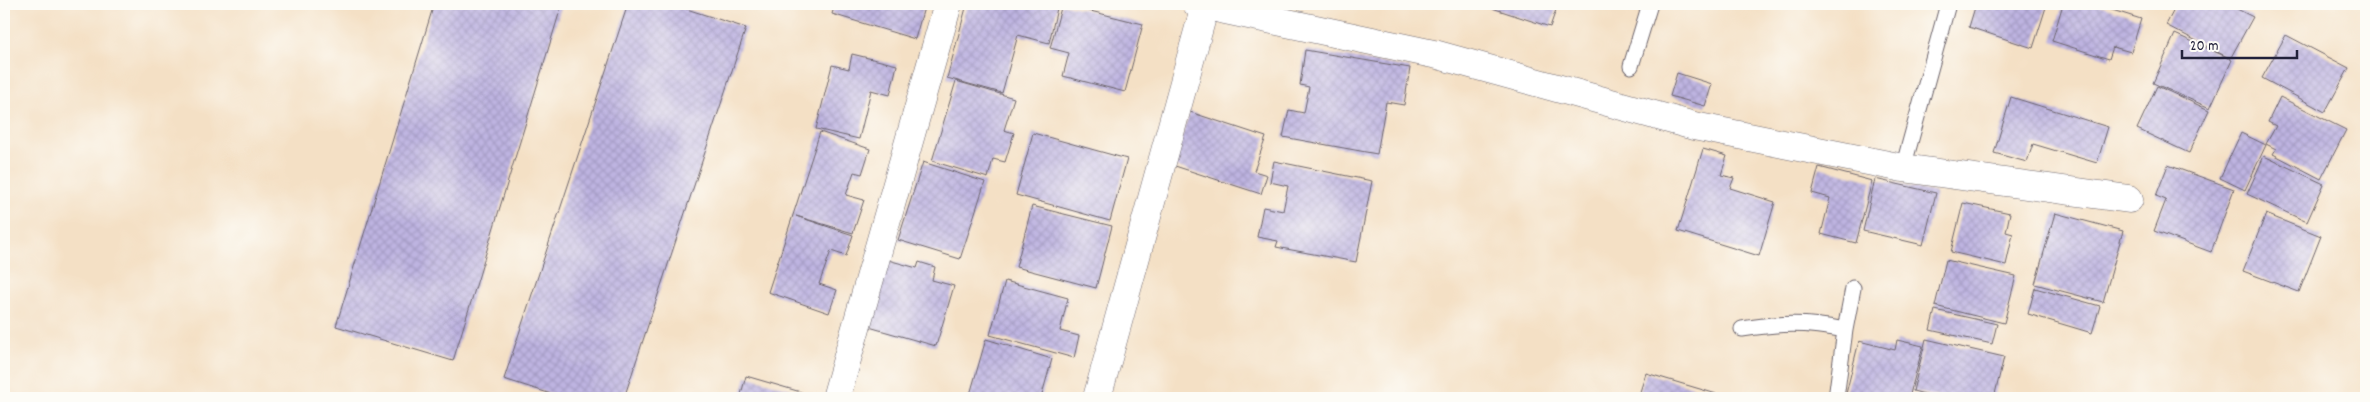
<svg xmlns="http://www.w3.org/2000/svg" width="2370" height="402" font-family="Dekko,sans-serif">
<defs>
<pattern id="building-cross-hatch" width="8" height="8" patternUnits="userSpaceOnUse" patternTransform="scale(1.25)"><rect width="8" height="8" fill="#beb4e1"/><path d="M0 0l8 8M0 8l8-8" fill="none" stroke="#a39ac2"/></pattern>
</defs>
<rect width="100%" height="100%" fill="#fdfcf7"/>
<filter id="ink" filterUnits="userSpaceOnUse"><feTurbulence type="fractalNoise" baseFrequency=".02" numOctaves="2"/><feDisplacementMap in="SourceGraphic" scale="10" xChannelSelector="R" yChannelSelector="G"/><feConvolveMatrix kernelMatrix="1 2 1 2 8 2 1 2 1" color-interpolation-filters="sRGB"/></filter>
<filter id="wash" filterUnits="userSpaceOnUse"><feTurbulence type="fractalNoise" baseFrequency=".0096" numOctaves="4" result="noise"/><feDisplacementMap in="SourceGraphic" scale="20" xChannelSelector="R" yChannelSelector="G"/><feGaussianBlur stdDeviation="1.12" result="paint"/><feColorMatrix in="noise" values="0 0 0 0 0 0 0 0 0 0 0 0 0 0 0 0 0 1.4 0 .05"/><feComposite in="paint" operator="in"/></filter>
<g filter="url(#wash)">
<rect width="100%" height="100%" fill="#f4e0c5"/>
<g id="blocks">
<!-- building -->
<path fill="url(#building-cross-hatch)" d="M434,4H562L453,361L336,326Z
M628,4H671L746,28L624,398H564L504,379Z
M835,4H925L915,39L832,14Z
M967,4H1058L1049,43L1018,35L1002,93L947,78Z
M1062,4L1143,24L1125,92L1063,76L1069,53L1050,48Z
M1487,4H1558L1550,27L1486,6Z
M1976,4H2047L2033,48L1969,27Z
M2063,4H2093L2141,19L2131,52L2113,47L2109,59L2052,41Z
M2177,4H2227L2253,17L2230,59L2232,60L2210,108L2153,83L2175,34L2229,58L2166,25Z
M2286,35L2349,68L2325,112L2262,78Z
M1305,50L1410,68L1404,105L1386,102L1377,154L1283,137L1289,110L1304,113L1309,87L1300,85Z
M852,54L897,65L890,95L871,90L859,139L816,129L832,65L849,69Z
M1677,73L1712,84L1705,106L1670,96Z
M956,81L1014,98L1004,130L1014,133L1005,162L993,159L988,178L932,161Z
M2157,86L2209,110L2189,153L2137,129Z
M2011,97L2108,127L2097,163L2033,144L2027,162L1994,153Z
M2280,97L2346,130L2321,179L2273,154L2276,149L2266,144L2276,126L2268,122Z
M1190,112L1266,137L1254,171L1267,175L1261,194L1172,165Z
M820,132L870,149L862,174L854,172L846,195L864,200L853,233L796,216L853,235L846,256L831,251L819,284L837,290L829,313L768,292Z
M1033,133L1127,159L1110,221L1016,195Z
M2241,133L2266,145L2245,190L2220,178Z
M1703,149L1727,156L1721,175L1734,178L1730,188L1775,202L1759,256L1678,231Z
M2264,156L2324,184L2307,222L2247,194Z
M1274,161L1372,181L1356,262L1276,247L1278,241L1257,237L1263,207L1283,211L1288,186L1270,182Z
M923,162L985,182L960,259L898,240Z
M2168,165L2234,189L2211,252L2154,231L2166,200L2156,196Z
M1819,167L1872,181L1856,243L1821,234L1830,198L1812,193Z
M1875,179L1936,193L1923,245L1863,231Z
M1963,203L2010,213L2006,232L2013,234L2006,265L1951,252Z
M1032,206L1112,226L1096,288L1016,267Z
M2055,213L2123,231L2103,302L2035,284Z
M2266,214L2321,236L2299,292L2243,271Z
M888,260L917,268L919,262L935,267L932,280L954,286L936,346L869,327Z
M1946,260L2016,276L2004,323L1935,306Z
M1005,281L1068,298L1060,331L1079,336L1074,358L990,335Z
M2035,288L2100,306L2092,333L2028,314Z
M1935,310L1997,324L1992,344L1930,330Z
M986,339L1052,359L1041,398H969Z
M1926,339L2004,357L1994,398H1941L1913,391Z
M1897,340L1923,346L1909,398H1845L1859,341L1895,350Z
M1646,373L1720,395L1719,398H1638Z
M746,376L811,395L810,398H740Z
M1917,394L1931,398H1916Z"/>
</g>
</g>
<g filter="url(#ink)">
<use href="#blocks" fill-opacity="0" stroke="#6c646b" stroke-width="1"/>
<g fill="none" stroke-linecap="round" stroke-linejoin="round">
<defs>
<path id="lane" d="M1631,66L1650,4
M1903,168L1948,4
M1742,329C1780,323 1806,322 1845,330
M1836,398L1845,330L1853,288"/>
<path id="street" d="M1197,4L1438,55L1694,126L1903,168L2129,199
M836,398L948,4
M1097,398L1205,6"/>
</defs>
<!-- lane casing -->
<use href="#lane" stroke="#6c646b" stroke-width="17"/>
<!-- street casing -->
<use href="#street" stroke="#6c646b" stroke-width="29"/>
<!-- lane -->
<use href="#lane" stroke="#fff" stroke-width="15"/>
<!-- street -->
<use href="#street" stroke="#fff" stroke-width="28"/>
</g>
</g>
<!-- margin -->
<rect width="2370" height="402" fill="none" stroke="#fdfcf7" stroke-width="20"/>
<!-- scale -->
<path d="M2182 50v8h115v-8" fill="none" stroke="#22223b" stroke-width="2.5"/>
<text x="2190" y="50" font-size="15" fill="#22223b" stroke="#fdfcf7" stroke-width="4" paint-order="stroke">20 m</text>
</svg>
